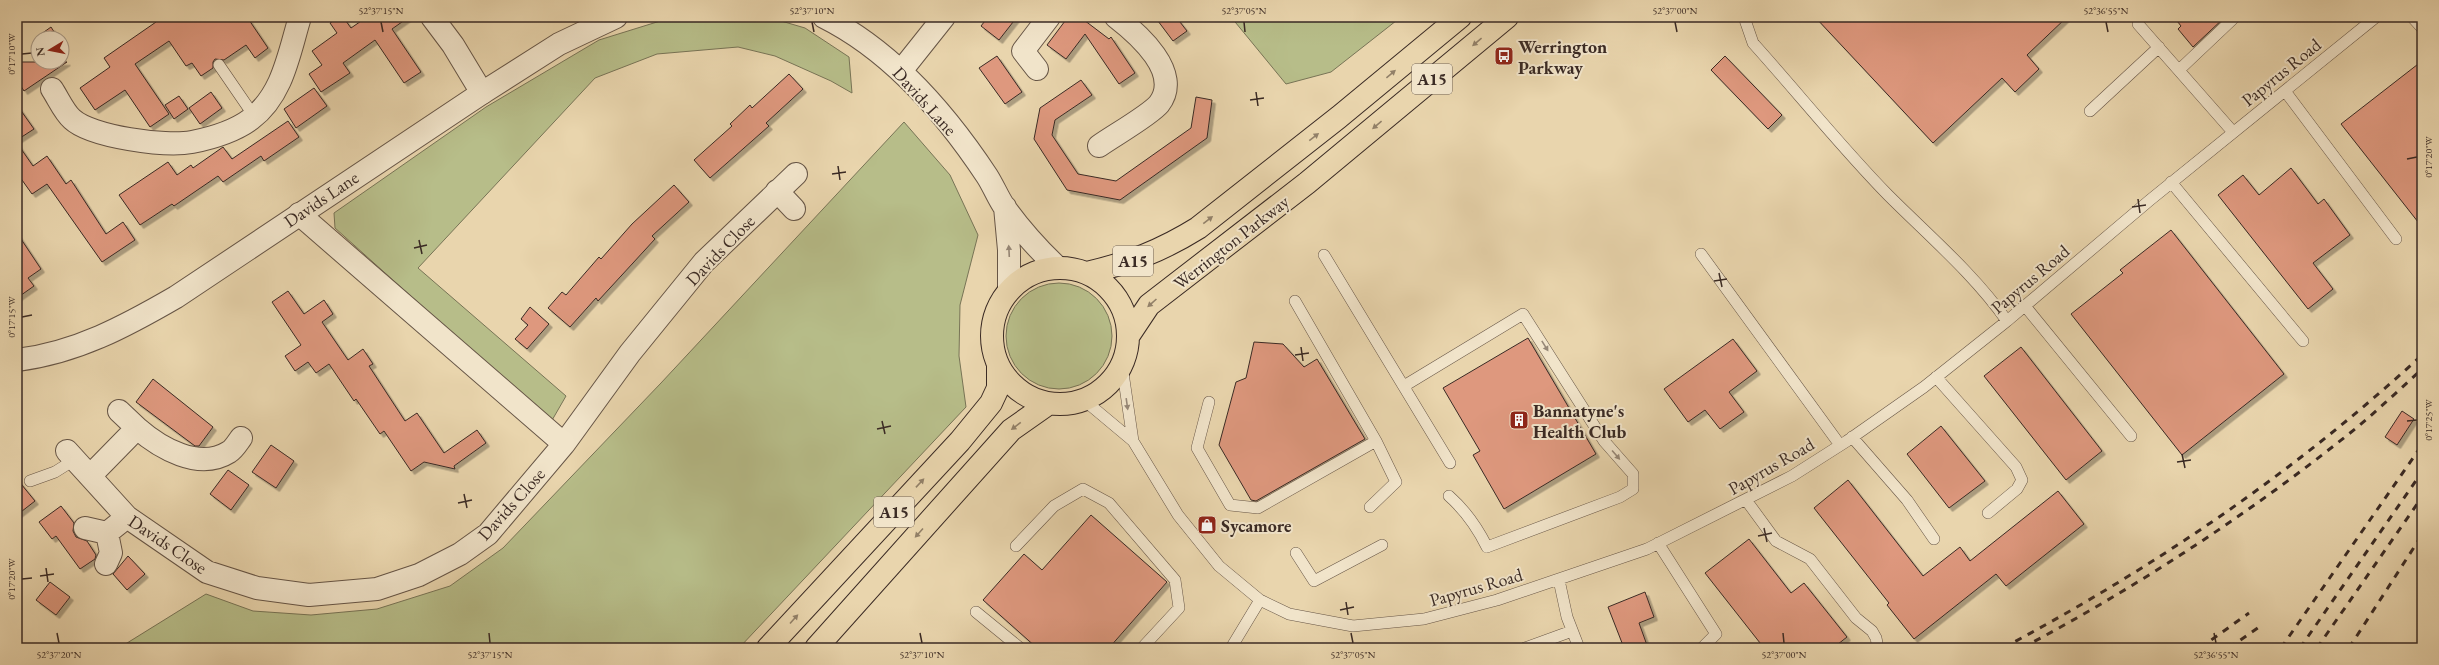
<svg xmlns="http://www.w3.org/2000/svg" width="2439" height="665" font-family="'EB Garamond',serif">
<defs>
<filter id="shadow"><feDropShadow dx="3.5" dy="3.5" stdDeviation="0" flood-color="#0004"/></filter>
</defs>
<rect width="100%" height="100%" fill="#e9d5ad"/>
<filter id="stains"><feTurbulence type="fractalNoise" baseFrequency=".005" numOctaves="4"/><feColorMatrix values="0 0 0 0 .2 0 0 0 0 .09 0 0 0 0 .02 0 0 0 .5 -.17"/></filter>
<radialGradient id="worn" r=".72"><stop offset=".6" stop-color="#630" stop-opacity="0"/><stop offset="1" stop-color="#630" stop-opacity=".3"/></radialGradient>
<!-- green -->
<path fill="#b7bd89" stroke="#787456" d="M673,17L771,18L805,28L849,57L852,93L831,81L775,56L738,47L657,54L595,78L418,268L566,396L551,422L335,228L334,213L486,107L599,40Z
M1231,17H1401L1331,72L1286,84Z
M904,122L950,175L978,235L960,305L959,356L966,407L739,648H119L206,594L253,611L311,615L377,609L450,586L503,548L661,383Z
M1006 336a53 53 0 1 1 106 0a53 53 0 1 1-106 0Z"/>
<!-- building -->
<path fill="#de987e" stroke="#3a2a24" filter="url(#shadow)" d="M152,17H247L268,48L255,58L246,45L224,60L215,59L213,62V68L201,76L192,63L186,66L169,41L135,64L169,114L150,127L125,90L95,110L80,88L110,67L104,58L156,22Z
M339,17H343L351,28L367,17H409L392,29L421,72L404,83L375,40L343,63L350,73L321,92L309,74L322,65L312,51L337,33L330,23Z
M988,17H1017L999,40L981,26Z
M1068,17H1080L1109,39L1111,37L1135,73L1119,84L1085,34L1066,59L1047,45Z
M1155,17H1176L1187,31L1173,41Z
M1815,17H2067L2027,55L2039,69L2015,92L2002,78L1933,143Z
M2174,17H2225L2193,47L2178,29L2181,26Z
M51,27L58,38H38L37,37Z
M997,56L1022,92L1005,104L979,68Z
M1725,56L1782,115L1768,129L1711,70Z
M2422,61V227L2341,124Z
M17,62H67L24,91L17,80Z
M789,74L803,89L766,123L769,126L710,178L694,160L732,126L730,124L750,105L752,108Z
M1081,80L1092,95L1055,120L1052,135L1078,174L1116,181L1191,128L1196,97L1212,100L1207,138L1120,200L1067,190L1034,139L1040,108Z
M314,88L327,106L296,128L284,109Z
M211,92L222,108L200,124L189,108Z
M179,96L188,109L174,119L165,105Z
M17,105L34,129L17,140Z
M288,121L299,137L264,161L261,156L223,182L218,176L174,206L172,204L140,225L119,195L168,162L177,175L191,165L193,168L223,147L232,159Z
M17,143L33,166L47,156L66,184L71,180L106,234L123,222L135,240L102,262L47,184L32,194L17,173Z
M2291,168L2318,204L2324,199L2350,235L2313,263L2333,289L2308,309L2218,195L2243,175L2259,195Z
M674,185L689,202L652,236L655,239L633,263L598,301L596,298L570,327L548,308L562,292L566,295L599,257L601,259L632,224Z
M2171,230L2284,374L2182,455L2071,314L2123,273L2120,270Z
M17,233L41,269L28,278L34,286L17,298Z
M288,291L304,314L324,300L333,314L322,322L348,360L363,349L373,364L369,366L405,421L417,413L444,453L477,430L486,443L454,466L455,469L424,462L411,471L384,431L380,434L356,399L354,401L329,364L316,373L308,362L295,371L285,356L301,345L272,302Z
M530,307L549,324L527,349L515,339L528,325L521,319Z
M1528,338L1596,454L1504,509L1473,455L1480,451L1443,388Z
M1733,339L1757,371L1729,392L1744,412L1720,429L1705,410L1688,422L1664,389Z
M1254,342L1283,344L1304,367L1317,359L1365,439L1256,501L1251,500L1219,445L1236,382L1246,378Z
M2021,347L2102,451L2066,480L1984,376Z
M153,379L213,427L199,446H195L136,402Z
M2402,411L2414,419L2397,445L2385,437Z
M1941,426L1985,481L1949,508L1907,454Z
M271,445L294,461L276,488L252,472Z
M228,470L249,485L231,510L210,494Z
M17,479L35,501L17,515Z
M1848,480L1923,576L1960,547L1970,561L2058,491L2084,524L2006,586L1996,574L1914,639L1887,605L1889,603L1814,508Z
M61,506L74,523L73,531L76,537L87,541L96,555L95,559L80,569L56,536L52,539L39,522Z
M1091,515L1167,582L1109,648H1037L983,600L1024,554L1042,570Z
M1749,539L1791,593L1804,583L1847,637L1833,648H1764L1705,573Z
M128,556L145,574L127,590L113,574Z
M50,582L70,597L56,615L36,600Z
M1645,592L1654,617L1639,623L1648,648H1624L1608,607Z"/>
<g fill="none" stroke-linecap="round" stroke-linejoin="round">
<defs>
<path id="service" d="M1744,17L1753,43C1798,93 1841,147 1888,195C1929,236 1974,274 2007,321
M2412,17L2422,28
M2138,24L2233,132
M219,65L254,116
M2179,70L2235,17
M2285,91L2396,239
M2090,111L2159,47
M2171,182L2303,341
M1701,254L1840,445
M1324,255L1450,463
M1295,301L1376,441L1396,482L1370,507
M2025,306L2131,436
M1122,366L1133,441
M1936,377L2016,467L2022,480L2017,489L1988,513
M1404,386L1523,314L1604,441L1633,474V489L1620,497L1487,547C1477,527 1466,511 1449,496
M1084,400L1133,441L1178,515L1219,566L1260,600L1289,614L1353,626L1424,619L1497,600L1647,549L1792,476L1847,441L1924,387L2007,321L2150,200L2376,17
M1209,402L1197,448L1230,505L1258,508L1376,441
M1852,437L1907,500L1934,539
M30,481L55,472L74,460
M1746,500L1776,541L1810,559L1856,618L1872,631L1876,638L1878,648
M1658,543L1716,634L1702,648
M1016,546L1054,506L1083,489L1109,503L1175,580L1179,608L1142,648
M1296,553L1314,581L1382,545
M1559,580L1567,617L1579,648
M976,612L1020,648
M1231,648L1260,600
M1525,648L1572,631"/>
<path id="minor" d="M432,17L453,45L482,93
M1037,69L1023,51L1049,17
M52,89C58,98 64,112 72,119C91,137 166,147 192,142C212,138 235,131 251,119C283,95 289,53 300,17
M1099,146C1113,136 1150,115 1159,104C1183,73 1138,34 1116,17
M777,191L794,209
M299,214L564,444
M119,411L137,428
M67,451L127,517L207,572L257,588L309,595L377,589L419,575L460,554L488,534L564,444L630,353L704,262L796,174
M90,476L137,428C160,448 199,471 229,452C234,449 238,442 241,438
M85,528L107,533
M106,564L111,553L107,533L127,517"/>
<path id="tertiary" d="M824,17C892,51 946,114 987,176C994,187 998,198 1005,208C1021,230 1038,249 1057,267
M901,71L944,17
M1005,207L1009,250V290
M17,360C76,353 126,326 176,297L482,93L559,44L616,17"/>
<path id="trunk" d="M992 336a68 68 0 1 1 136 0a68 68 0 1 1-136 0Z
M1087,273C1129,263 1161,251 1198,228L1339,117L1460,17
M1129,335L1149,305L1307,183L1507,17
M768,648L960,441L991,403L998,388V365
M816,648L1011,430L1048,404"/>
</defs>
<!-- service casing -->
<use href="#service" stroke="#665546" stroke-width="12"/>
<!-- minor casing -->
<use href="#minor" stroke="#665546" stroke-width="24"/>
<!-- tertiary casing -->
<use href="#tertiary" stroke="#665546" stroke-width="24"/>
<!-- trunk casing -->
<use href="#trunk" stroke="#3a2a24" stroke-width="24"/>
<!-- service -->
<use href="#service" stroke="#f1e4ca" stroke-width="11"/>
<!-- minor -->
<use href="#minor" stroke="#f1e4ca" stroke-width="22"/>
<!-- tertiary -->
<use href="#tertiary" stroke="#f1e4ca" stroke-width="22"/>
<!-- trunk -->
<use href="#trunk" stroke="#e9d5ad" stroke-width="22"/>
<!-- rail -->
<path stroke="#3a2a24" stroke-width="3" stroke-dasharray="7 7" stroke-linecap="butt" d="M2003,648C2155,567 2295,472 2422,355
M2022,648C2139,586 2252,512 2355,429C2378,410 2400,389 2422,369
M2200,648L2249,613
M2229,648L2259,627
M2281,648L2422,445
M2300,648L2422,472
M2317,648L2422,497
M2349,648L2422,535
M2416,648L2422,640"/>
</g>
<!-- one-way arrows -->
<defs><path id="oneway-solid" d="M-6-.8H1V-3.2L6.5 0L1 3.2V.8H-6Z"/></defs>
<g fill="#928068">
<use href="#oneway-solid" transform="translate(1477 42) rotate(140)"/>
<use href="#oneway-solid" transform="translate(1391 74) rotate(-40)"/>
<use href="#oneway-solid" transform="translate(1377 125) rotate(140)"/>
<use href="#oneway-solid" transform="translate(1314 137) rotate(-38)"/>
<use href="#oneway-solid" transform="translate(1208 220) rotate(-38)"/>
<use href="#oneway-solid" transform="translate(1152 303) rotate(138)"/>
<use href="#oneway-solid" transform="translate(1016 426) rotate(143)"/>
<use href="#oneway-solid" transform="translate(920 483) rotate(-47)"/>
<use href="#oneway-solid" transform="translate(919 533) rotate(132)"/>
<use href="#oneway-solid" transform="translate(794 619) rotate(-48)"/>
</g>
<g fill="#968777">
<use href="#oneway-solid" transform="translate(1009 251) rotate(-93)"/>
<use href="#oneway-solid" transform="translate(1545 346) rotate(58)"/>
<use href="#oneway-solid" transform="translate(1127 404) rotate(82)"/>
<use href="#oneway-solid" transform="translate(1616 455) rotate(49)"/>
</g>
<!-- ticks -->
<path fill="none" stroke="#3a2a24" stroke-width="1.5" d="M381,22L383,32M812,22L814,32M1244,22L1245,32M1675,22L1677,32M2106,22L2108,32M22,54L32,53M1256,92L1258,106M1250,100L1264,98M2407,159L2417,157M838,166L840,180M832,174L846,172M2138,199L2140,213M2132,207L2146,205M419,240L422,254M414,248L427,245M1719,273L1722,287M1714,281L1727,279M22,317L32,315M1301,347L1303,361M1295,355L1309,353M882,421L885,434M2407,421L2417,420M877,429L891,426M2182,454L2185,468M2177,462L2191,460M464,494L467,508M458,503L472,500M1764,528L1767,542M1758,536L1772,533M46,568L48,582M40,576L54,574M22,579L32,578M1346,602L1348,615M1340,610L1354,607M57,633L59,643M489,633L490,643M920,633L922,643M1351,633L1353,643M1783,633L1784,643M2214,633L2216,643"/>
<!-- icons -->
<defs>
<symbol id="bus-square" viewBox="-11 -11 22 22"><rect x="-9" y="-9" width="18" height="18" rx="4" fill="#8f2418" stroke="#f1e4ca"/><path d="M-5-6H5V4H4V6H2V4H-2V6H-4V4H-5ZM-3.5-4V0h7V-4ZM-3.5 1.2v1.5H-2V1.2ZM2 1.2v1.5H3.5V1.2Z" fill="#fff"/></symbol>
<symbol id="building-square" viewBox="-11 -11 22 22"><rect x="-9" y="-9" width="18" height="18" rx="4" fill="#8f2418" stroke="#f1e4ca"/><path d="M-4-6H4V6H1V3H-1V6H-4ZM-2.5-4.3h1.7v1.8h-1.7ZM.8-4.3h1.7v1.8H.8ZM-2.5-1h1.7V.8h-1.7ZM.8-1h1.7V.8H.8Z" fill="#fff"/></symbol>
<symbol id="shop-square" viewBox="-11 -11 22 22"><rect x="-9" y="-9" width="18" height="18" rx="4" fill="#8f2418" stroke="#f1e4ca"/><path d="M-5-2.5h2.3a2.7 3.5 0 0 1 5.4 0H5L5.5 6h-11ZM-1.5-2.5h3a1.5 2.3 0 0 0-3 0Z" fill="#fff"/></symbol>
</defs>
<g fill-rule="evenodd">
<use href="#bus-square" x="1493" y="45" width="22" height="22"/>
<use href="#building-square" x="1508" y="409" width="22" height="22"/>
<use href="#shop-square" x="1196" y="514" width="22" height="22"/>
</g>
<g text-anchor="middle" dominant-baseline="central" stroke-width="4" stroke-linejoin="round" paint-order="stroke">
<!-- shield labels -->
<g fill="#f1e4ca" stroke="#716256" stroke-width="1">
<rect x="1412" y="64" width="40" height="30" rx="3"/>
<rect x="1113" y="246" width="40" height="30" rx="3"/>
<rect x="874" y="497" width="40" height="30" rx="3"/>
</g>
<g font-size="17" font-weight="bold" fill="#3a2a24">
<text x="1432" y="79">A15</text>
<text x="1133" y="261">A15</text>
<text x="894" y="512">A15</text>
</g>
<!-- poi labels -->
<g font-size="18" font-weight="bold" fill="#3a2a24" stroke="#f1e4ca" text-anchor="start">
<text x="1518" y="46">Werrington<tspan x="1518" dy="21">Parkway</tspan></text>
<text x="1533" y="410">Bannatyne's<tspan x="1533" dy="21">Health Club</tspan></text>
<text x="1221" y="525">Sycamore</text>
</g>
<!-- street labels -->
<g font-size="18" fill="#3a2a24" stroke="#f1e4ca">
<text transform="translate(2281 72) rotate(-39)">Papyrus Road</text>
<text transform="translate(925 101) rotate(48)">Davids Lane</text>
<text transform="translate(321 199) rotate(-34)">Davids Lane</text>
<text transform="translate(1231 242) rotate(-38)">Werrington Parkway</text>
<text transform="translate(720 250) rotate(-46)">Davids Close</text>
<text transform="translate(2030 279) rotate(-40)">Papyrus Road</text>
<text transform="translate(1771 466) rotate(-30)">Papyrus Road</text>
<text transform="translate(511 504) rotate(-48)">Davids Close</text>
<text transform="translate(168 544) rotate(34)">Davids Close</text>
<text transform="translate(1476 587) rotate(-16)">Papyrus Road</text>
</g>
</g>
<!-- margin -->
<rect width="2439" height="665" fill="none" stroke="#e9d5ad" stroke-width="44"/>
<!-- north arrow -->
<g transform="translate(50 50) rotate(260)"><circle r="19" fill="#f1e4ca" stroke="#a89a88"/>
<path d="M0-3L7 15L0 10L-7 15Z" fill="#8f2418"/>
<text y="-6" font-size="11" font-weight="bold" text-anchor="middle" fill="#3a2a24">N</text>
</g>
<rect x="22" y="22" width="2395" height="621" fill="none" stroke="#3a2a24" stroke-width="1.5"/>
<g font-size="10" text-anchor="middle" fill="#3a2a24">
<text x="381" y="14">52°37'15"N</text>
<text x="812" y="14">52°37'10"N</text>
<text x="1244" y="14">52°37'05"N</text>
<text x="1675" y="14">52°37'00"N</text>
<text x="2106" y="14">52°36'55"N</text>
<text transform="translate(11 54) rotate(-90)" y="4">0°17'10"W</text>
<text transform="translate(2428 157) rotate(-90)" y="4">0°17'20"W</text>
<text transform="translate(11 317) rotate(-90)" y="4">0°17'15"W</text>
<text transform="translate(2428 420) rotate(-90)" y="4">0°17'25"W</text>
<text transform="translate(11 579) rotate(-90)" y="4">0°17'20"W</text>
<text x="59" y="658">52°37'20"N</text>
<text x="490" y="658">52°37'15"N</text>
<text x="922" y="658">52°37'10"N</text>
<text x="1353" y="658">52°37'05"N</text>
<text x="1784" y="658">52°37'00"N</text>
<text x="2216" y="658">52°36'55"N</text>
</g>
<rect width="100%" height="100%" filter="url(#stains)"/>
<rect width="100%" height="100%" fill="url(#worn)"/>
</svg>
